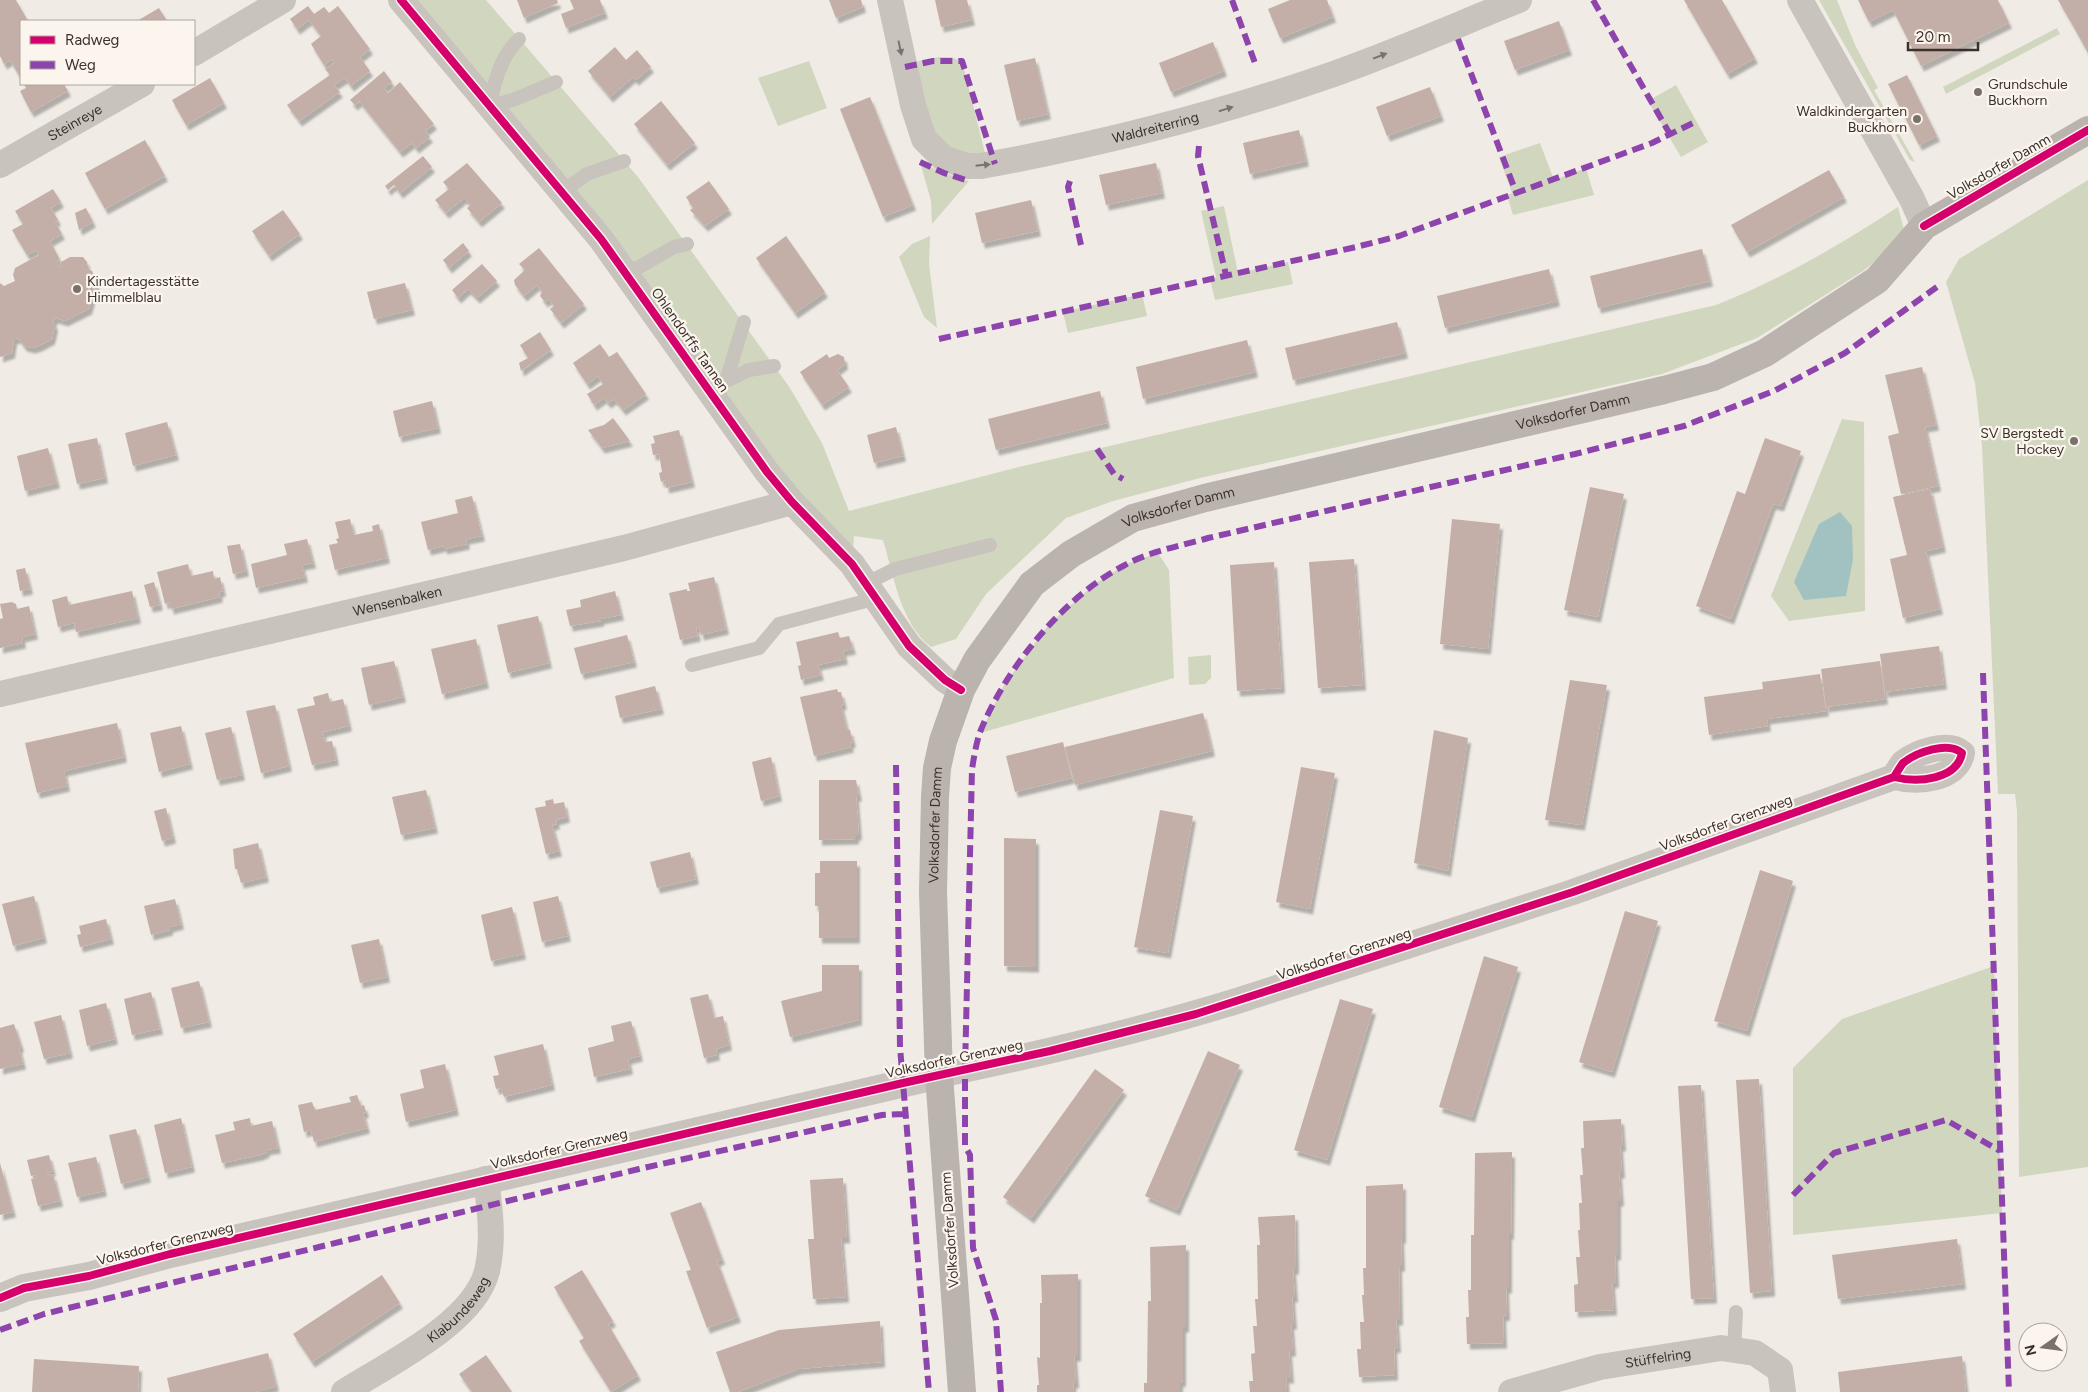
<svg xmlns="http://www.w3.org/2000/svg" width="2088" height="1392" font-family="Figtree,sans-serif">
<defs>
<filter id="shadow"><feDropShadow dx="3" dy="5.5" stdDeviation="1" flood-color="#0004"/></filter>
</defs>
<rect width="100%" height="100%" fill="#f0ebe5"/>
<!-- green -->
<path fill="#d1d6bf" d="M401,0H486L638,177L790,388L822,443L849,511L1019,467L1716,305C1782,279 1838,246 1898,207L1906,237L1863,271L1757,338L1662,374L1200,478L1113,501L1066,518L986,594L956,639L931,647C900,623 894,576 883,540L854,536L852,564Z
M1819,0H1837L1855,45L1878,88L1874,90L1915,162L1910,160Z
M2057,28L2060,34L1946,94L1943,87Z
M939,57H950L962,61L988,165L943,158L904,64Z
M809,61L827,108L778,126L758,78Z
M1676,85L1708,142L1681,157L1648,101Z
M1540,143L1554,180L1586,168L1594,195L1513,215L1507,195L1512,193L1499,157Z
M920,162L944,173L969,181L932,224L931,201Z
M2088,180V1167L2019,1177L2017,811L2015,794H1998L1982,446L1975,383L1946,282L1959,259Z
M1224,206L1238,273L1288,262L1293,284L1215,300L1210,279L1216,277L1201,211Z
M930,236L929,264L937,328L924,317L899,257L912,244Z
M1142,294L1147,316L1068,333L1063,312Z
M1842,419L1864,422L1865,611L1789,621L1771,596Z
M1158,553L1169,570L1174,678L980,733L1004,685L1049,624L1096,583L1126,564Z
M1211,655V678L1205,684L1189,685L1188,657Z
M1994,966L2002,1213L1793,1235V1068L1842,1019Z"/>
<!-- water -->
<path fill="#a1c2c1" d="M1840,512L1852,526L1853,559L1846,596L1804,600L1794,582L1819,524Z"/>
<!-- building -->
<path fill="#c3afa7" filter="url(#shadow)" d="M0,0H16L28,21H21V79L10,60L4,64L0,56Z
M517,0H557L558,3L524,18Z
M570,0H600L605,13L566,28L561,14L574,9Z
M829,0H861L863,7L836,18Z
M935,0H967L972,20L941,27Z
M1290,0H1327L1333,17L1280,38L1268,9Z
M1684,0H1722L1755,58L1727,74Z
M1858,0H1998L2009,23L1921,66L1893,10L1869,22Z
M2058,0H2088V53L2072,24Z
M308,6L314,14L324,7L329,13L338,6L370,49L360,57L370,71L351,86L345,78L334,85L340,92L299,121L287,105L330,75L325,69L334,63L332,59L324,65L311,44L321,36L309,20L297,29L290,19Z
M159,8L167,21H137Z
M1559,21L1569,50L1515,70L1504,41Z
M1213,42L1224,71L1171,92L1159,63Z
M615,47L626,60L637,50L651,67L636,80L633,77L610,97L588,71Z
M1035,58L1048,114L1017,121L1004,65Z
M384,71L392,82L384,88L388,93L400,82L434,124L425,131L430,137L416,148L412,143L400,152L359,101L355,105L350,100Z
M1907,75L1937,136L1919,145L1888,84Z
M210,78L224,103L186,125L172,100Z
M24,84H64L68,91L31,112L20,91L26,88Z
M1430,87L1441,116L1387,136L1376,107Z
M870,97L913,205L883,217L840,109Z
M661,101L695,143L667,165L634,124Z
M1299,130L1306,161L1250,174L1243,143Z
M145,140L165,176L105,209L85,173Z
M423,156L432,167L400,193L394,185L388,190L385,186Z
M467,163L502,203L479,222L467,208L471,205L464,198L446,213L435,200L449,189L443,182Z
M1156,163L1162,193L1106,205L1099,175Z
M1829,170L1844,197L1747,252L1731,225Z
M709,181L729,209L705,226L690,210L693,208L686,197Z
M53,189L61,202L51,208L58,220L55,222L62,234L50,241L59,258L57,266L60,267L61,262L70,257H83L87,262V268L92,271L97,281L89,309L65,321L56,318L53,320L55,326L52,339L39,346L32,348L24,346L18,338L14,339L12,353L0,357V283L4,286L15,281L13,275L15,268L39,255L36,250L27,255L12,230L23,224L15,211Z
M1031,200L1038,231L982,243L975,213Z
M86,208L93,222L79,230L75,213Z
M283,210L300,234L269,256L252,231Z
M786,236L825,292L795,313L756,258Z
M463,243L469,251L449,268L443,260Z
M539,248L584,304L561,323L550,309L554,306L549,299L545,302L540,296L542,292L537,285L524,296L515,285L514,280L525,270L519,264Z
M1702,249L1710,281L1598,308L1590,276Z
M482,264L497,281L477,298L468,289L458,298L452,290Z
M1549,269L1557,301L1445,328L1437,296Z
M405,283L412,310L374,319L367,292Z
M1397,322L1405,353L1293,380L1285,348Z
M540,332L551,350L521,371L519,363L528,358L520,345Z
M1247,340L1255,372L1143,399L1136,367Z
M600,344L609,357L617,352L646,394L623,410L614,399L608,403L604,398L594,405L587,394L603,384L598,376L587,384L573,363Z
M827,354L829,358L838,354L844,357L845,364L837,370L849,387L822,405L800,372Z
M1922,367L1936,425L1925,427L1938,486L1901,494L1888,436L1899,433L1885,375Z
M1100,391L1107,423L996,450L988,419Z
M432,401L438,428L399,437L393,411Z
M613,418L630,441L602,448L588,430L604,425Z
M167,422L176,455L133,466L125,433Z
M896,427L903,456L874,463L867,435Z
M679,430L692,482L666,488L665,480L661,482L659,473L662,472L659,454L653,455L651,444L655,443L653,436Z
M97,438L105,478L77,484L68,444Z
M1765,438L1801,451L1781,506L1773,504L1731,619L1696,606L1737,491L1745,494Z
M48,448L57,483L25,491L17,456Z
M1590,487L1624,494L1598,617L1564,610Z
M1930,489L1943,547L1926,551L1940,609L1903,618L1890,559L1907,555L1893,497Z
M472,496L482,536L466,539L467,544L444,549V546L428,550L421,522L458,513L455,500Z
M350,519L354,535L373,531L372,526L379,524L387,558L335,570L329,545L338,543L336,539L339,538L335,522Z
M1452,519L1500,524L1488,649L1440,644Z
M307,539L313,563L302,565L305,577L256,588L251,564L287,555L284,544Z
M240,544L246,571L233,574L227,546Z
M1354,559L1363,685L1318,688L1309,562Z
M1274,562L1282,688L1237,691L1230,565Z
M188,564L191,576L213,571L214,579L220,577L223,591L219,592L220,597L171,609L169,602L165,604L157,572Z
M25,568L30,589L20,591L16,570Z
M714,577L726,629L701,635L699,627L696,628L698,636L680,640L669,593L687,589V591H690L688,583Z
M154,582L160,605L150,607L144,585Z
M132,591L138,618L76,632L74,623L58,627L52,600L67,596L69,605Z
M615,591L621,615L601,619V621L570,626L566,610L581,607L580,600Z
M12,602L16,604L17,609L29,606L35,634L22,637L23,643L0,648V619L3,618L0,604Z
M538,616L549,663L508,673L497,625Z
M838,632L840,638L849,636L853,649L843,651L845,659L818,665L821,675L801,680L798,666L801,665L796,642Z
M627,635L634,662L581,674L574,648Z
M476,639L486,683L442,694L431,649Z
M1939,646L1944,684L1885,692L1880,654Z
M394,661L403,697L369,705L361,668Z
M1880,661L1885,699L1826,707L1821,669Z
M1820,674L1826,711L1767,719L1768,726L1709,735L1704,697L1763,689L1762,682Z
M1570,680L1607,685L1582,825L1545,820Z
M655,686L661,709L620,718L615,696Z
M837,689L838,692H841L844,704L841,705L847,730H850L853,742L850,743L851,747L814,756L800,697Z
M328,693L330,702L343,699L349,726L323,732L325,742L332,741L336,760L312,765L297,709L315,705L313,697Z
M275,705L289,766L261,773L246,711Z
M1203,713L1212,751L1075,785L1065,747Z
M117,723L124,757L64,771L67,786L37,793L25,743Z
M181,726L190,764L159,772L150,733Z
M231,727L242,775L217,780L205,733Z
M1434,730L1468,738L1448,871L1414,863Z
M1063,742L1072,778L1015,792L1006,756Z
M771,757L779,796L761,801L752,762Z
M1301,767L1335,773L1310,909L1276,902Z
M819,780H856L859,796H856L859,835H856V839L819,840Z
M426,790L435,828L401,835L392,797Z
M553,799L554,804L564,802L567,817L556,820L557,824L552,825L559,851L546,854L535,808L546,806L545,801Z
M166,808L173,838L162,841L154,811Z
M1160,810L1193,816L1168,953L1134,947Z
M1004,838L1036,839V967L1004,966Z
M258,843L266,877L241,883L237,869H235L233,849Z
M690,852L696,879L657,888L650,862Z
M820,861H857V938H819V906H815V873H820Z
M1760,870L1793,881L1747,1031L1714,1021Z
M34,896L44,938L13,946L2,904Z
M558,896L568,936L542,942L533,902Z
M175,899L181,924L170,927V930L151,935L144,906Z
M512,907L523,954L491,961L481,915Z
M1625,911L1658,921L1612,1072L1579,1062Z
M106,919L111,939L80,947L77,935L81,934L79,926Z
M379,939L387,977L360,983L351,945Z
M1484,956L1518,967L1472,1117L1439,1107Z
M822,965H859V1020L790,1037L781,1001L822,991Z
M199,981L209,1022L181,1028L171,988Z
M151,992L160,1029L132,1035L124,999Z
M708,994L714,1018L723,1016L729,1045L716,1049L717,1055L704,1058L690,998Z
M1340,999L1373,1009L1327,1160L1294,1150Z
M106,1003L115,1039L87,1046L79,1010Z
M61,1015L70,1053L44,1059L34,1022Z
M631,1021L640,1056L628,1059L630,1069L594,1077L588,1048L614,1041L611,1026Z
M14,1024L21,1046L19,1048L23,1064L0,1069V1028Z
M543,1044L552,1085L504,1097L501,1088L496,1089L493,1076L499,1075L494,1056Z
M1208,1051L1240,1065L1177,1210L1145,1196Z
M445,1064L456,1110L406,1122L400,1094L424,1088L420,1070Z
M1095,1069L1124,1090L1031,1218L1003,1197Z
M1759,1079L1772,1291L1750,1293L1736,1080Z
M1701,1085L1714,1298L1691,1299L1678,1086Z
M357,1095L361,1106L364,1105L366,1112L363,1113L367,1128L314,1142L311,1130L304,1132L298,1105L312,1102L315,1110L351,1102L349,1097Z
M181,1118L192,1167L165,1173L154,1125Z
M250,1118L251,1126L272,1121L278,1148L266,1150L267,1152L260,1155L222,1163L215,1135L235,1130L233,1122Z
M1621,1119L1623,1146H1620L1622,1173H1619L1621,1201H1618V1255H1615L1616,1282L1612,1283L1614,1310L1575,1312L1574,1285L1578,1284L1576,1257H1580L1578,1230H1580L1579,1203H1582L1580,1175H1583L1581,1148H1584L1583,1121Z
M136,1129L148,1177L121,1184L109,1135Z
M1512,1152L1511,1234H1509V1288H1506L1507,1315L1503,1316L1504,1343L1467,1344L1466,1317H1469L1468,1290H1471V1235H1474L1475,1153Z
M49,1155L53,1171L47,1173L48,1175L53,1174L60,1201L38,1206L31,1179L37,1178L36,1175L31,1176L27,1160Z
M96,1157L104,1191L77,1197L68,1163Z
M0,1163L13,1212L0,1215Z
M843,1178L847,1238H841L846,1297L813,1299L808,1239H814L810,1180Z
M1403,1184V1238H1401L1402,1266H1399L1400,1320H1396L1398,1347L1394,1348L1395,1375L1359,1377L1357,1349H1361L1360,1322H1364L1362,1295H1364L1363,1268H1366V1186Z
M701,1202L722,1259L717,1261L738,1317L707,1328L686,1271L691,1270L670,1213Z
M1295,1215L1296,1269H1293L1295,1297H1292L1294,1324H1291L1293,1351H1289L1291,1378H1286L1287,1392H1250L1249,1381H1253L1251,1354L1255,1353L1253,1326H1257L1255,1299H1258L1257,1245H1260L1258,1217Z
M1957,1239L1963,1284L1838,1299L1832,1255Z
M1186,1245V1327H1183V1381L1180,1382V1392H1144V1383H1147L1148,1301H1151L1150,1247Z
M582,1270L613,1321L608,1324L638,1375L611,1392L579,1341L584,1338L554,1287Z
M1078,1274V1356H1074L1076,1383H1073L1074,1392H1037V1385H1039L1037,1357L1040,1358V1303H1042L1041,1275Z
M382,1275L400,1303L312,1362L293,1334Z
M880,1321L882,1362L798,1369L738,1392H730L716,1352L779,1330Z
M268,1353L276,1386L256,1392H170L167,1378Z
M486,1355L512,1392H472L459,1374Z
M1962,1356L1966,1392H1840L1838,1372Z
M34,1359L139,1366L138,1392H32Z"/>
<g fill="none" stroke-linecap="round" stroke-linejoin="round">
<!-- service -->
<path stroke="#c9c3be" stroke-width="14" d="M519,39C501,56 494,81 490,106L513,100L556,82
M562,192L587,174L624,161
M627,274L674,247L687,244
M726,381L749,370L774,366
M712,394L726,381L744,322
M867,583L895,569L990,545
M692,665L759,648L779,624L877,598
M1734,1350L1736,1312"/>
<!-- minor -->
<g stroke="#c9c3be" stroke-width="26">
<path d="M401,0L601,239L767,472L792,502L852,564L909,646L945,680L961,690"/>
<path id="s1" d="M890,0L913,105L924,139L943,158L967,166H981C1097,145 1211,116 1322,78C1389,55 1454,26 1519,0"/>
<path d="M1800,0L1912,199L1924,226"/>
<path d="M194,53L283,0"/>
<path id="s2" d="M0,165L142,84"/>
<path id="s3" d="M0,694L624,548L792,502"/>
<path d="M939,1075C1040,1054 1141,1031 1240,1000L1573,892L1894,777C1917,783 1957,780 1962,753C1948,741 1917,752 1903,763C1900,767 1897,772 1894,777"/>
<path id="s4" d="M344,1392C388,1364 474,1323 487,1271C494,1241 490,1209 486,1179"/>
<path id="s5" d="M1511,1392L1600,1367L1721,1348L1755,1353L1780,1370L1783,1392"/>
</g>
<!-- tertiary -->
<path stroke="#c9c3be" stroke-width="28" d="M0,1298L24,1288L89,1276L170,1254L939,1075"/>
<!-- secondary -->
<path stroke="#bab3ae" stroke-width="28" id="s6" d="M962,1392L939,1075L933,892L935,797L937,768L943,741L961,690L977,660L1032,584L1071,554L1133,518L1205,498L1664,390L1713,377L1765,353L1877,280L1924,226L2088,130"/>
<!-- quiet -->
<path stroke="#8e44ad" stroke-width="6" stroke-dasharray="12 6" stroke-linecap="butt" d="M1232,0L1255,63
M1593,0L1671,136
M1458,39L1517,195
M905,67L933,61H962L995,164
M1199,146L1198,156L1226,275
M920,162L944,173L969,181
M1070,181L1068,187L1081,245
M939,339L1356,247L1399,236L1652,143L1697,121
M1097,449L1114,474L1123,479
M1983,673L2009,1392
M896,765L900,1047L929,1392
M1793,1195L1834,1153L1946,1120L2000,1151
M0,1330L44,1314L639,1169L882,1115L904,1114
M1001,1392L996,1320L973,1248L970,1155L965,1146V1070L972,769C974,757 976,744 980,732C1006,668 1063,597 1125,565C1150,551 1181,546 1208,538L1575,454L1684,426L1774,391L1845,353L1941,284"/>
<defs>
<path id="cycleway" d="M401,0L601,239L767,472L792,502L852,564L909,646L945,680L961,690
M1924,226L2088,130
M0,1298L24,1288L89,1276L170,1254L903,1083L1050,1051L1196,1014L1573,892L1894,777C1917,783 1957,780 1962,753C1948,741 1917,752 1903,763C1900,767 1897,772 1894,777"/>
</defs>
<!-- cycleway casing -->
<use href="#cycleway" stroke="#fbf5ee" stroke-width="11"/>
<!-- cycleway -->
<use href="#cycleway" stroke="#d6006c" stroke-width="8"/>
</g>
<!-- one-way arrows -->
<defs><path id="oneway-solid" d="M-6-.8H1V-3.2L6.5 0L1 3.2V.8H-6Z" transform="scale(1.25)"/></defs>
<g fill="#7b726d">
<use href="#oneway-solid" transform="translate(900 48) rotate(78)"/>
<use href="#oneway-solid" transform="translate(1380 56) rotate(-21)"/>
<use href="#oneway-solid" transform="translate(1226 109) rotate(-17)"/>
<use href="#oneway-solid" transform="translate(983 165) rotate(-6)"/>
</g>
<!-- markers -->
<g fill="#7a716c" stroke="#fbf5ee" stroke-width="2">
<circle cx="1978" cy="92" r="5"/>
<circle cx="1917" cy="119" r="5"/>
<circle cx="77" cy="289" r="5"/>
<circle cx="2074" cy="441" r="5"/>
</g>
<g text-anchor="middle" dominant-baseline="central" stroke-width="4.5" stroke-linejoin="round" paint-order="stroke">
<!-- poi labels -->
<g font-size="14" fill="#3b302b" stroke="#fbf5ee" text-anchor="start">
<text x="1988" y="84">Grundschule<tspan x="1988" dy="16">Buckhorn</tspan></text>
<text x="1907" y="111" text-anchor="end">Waldkindergarten<tspan x="1907" dy="16">Buckhorn</tspan></text>
<text x="87" y="281">Kindertagesstätte<tspan x="87" dy="16">Himmelblau</tspan></text>
<text x="2064" y="433" text-anchor="end">SV Bergstedt<tspan x="2064" dy="16">Hockey</tspan></text>
</g>
<!-- street labels -->
<g font-size="14" fill="#3b302b" stroke="#fbf5ee">
<text stroke="none"><textPath href="#s2" startOffset="86">Steinreye</textPath></text>
<text stroke="none"><textPath href="#s1" startOffset="388">Waldreiterring</textPath></text>
<text transform="translate(1999 167) rotate(-30)">Volksdorfer Damm</text>
<text transform="translate(690 340) rotate(55)">Ohlendorffs Tannen</text>
<text stroke="none"><textPath href="#s6" startOffset="1408">Volksdorfer Damm</textPath></text>
<text stroke="none"><textPath href="#s6" startOffset="1002">Volksdorfer Damm</textPath></text>
<text stroke="none"><textPath href="#s3" startOffset="408">Wensenbalken</textPath></text>
<text transform="translate(1726 823) rotate(-20)">Volksdorfer Grenzweg</text>
<text stroke="none"><textPath href="#s6" startOffset="568">Volksdorfer Damm</textPath></text>
<text transform="translate(1344 954) rotate(-18)">Volksdorfer Grenzweg</text>
<text transform="translate(954 1059) rotate(-12)">Volksdorfer Grenzweg</text>
<text transform="translate(559 1149) rotate(-13)">Volksdorfer Grenzweg</text>
<text transform="translate(950 1230) rotate(-94)">Volksdorfer Damm</text>
<text transform="translate(165 1244) rotate(-14)">Volksdorfer Grenzweg</text>
<text stroke="none"><textPath href="#s4" startOffset="142">Klabundeweg</textPath></text>
<text stroke="none"><textPath href="#s5" startOffset="151">Stüffelring</textPath></text>
</g>
</g>
<!-- legend -->
<rect x="20" y="20" width="175" height="65" fill="#fbf5ee" stroke="#aea6a0"/>
<rect x="30" y="36" width="25" height="8" fill="#d6006c" stroke="#aea6a0"/>
<text x="65" y="45" font-size="15" fill="#3b302b">Radweg</text>
<rect x="30" y="61" width="25" height="8" fill="#8e44ad" stroke="#aea6a0"/>
<text x="65" y="70" font-size="15" fill="#3b302b">Weg</text>
<!-- north arrow -->
<g transform="translate(2043 1347) rotate(256)"><circle r="24" fill="#fbf5ee" stroke="#aea6a0"/>
<path d="M0-4L9 19L0 12L-9 19Z" fill="#7a716c"/>
<text y="-8" font-size="14" font-weight="bold" text-anchor="middle" fill="#3b302b">N</text>
</g>
<!-- scale -->
<path d="M1908 42v8h70v-8" fill="none" stroke="#3b302b" stroke-width="2.5"/>
<text x="1916" y="42" font-size="15" fill="#3b302b" stroke="#fbf5ee" stroke-width="4" paint-order="stroke">20 m</text>
</svg>
